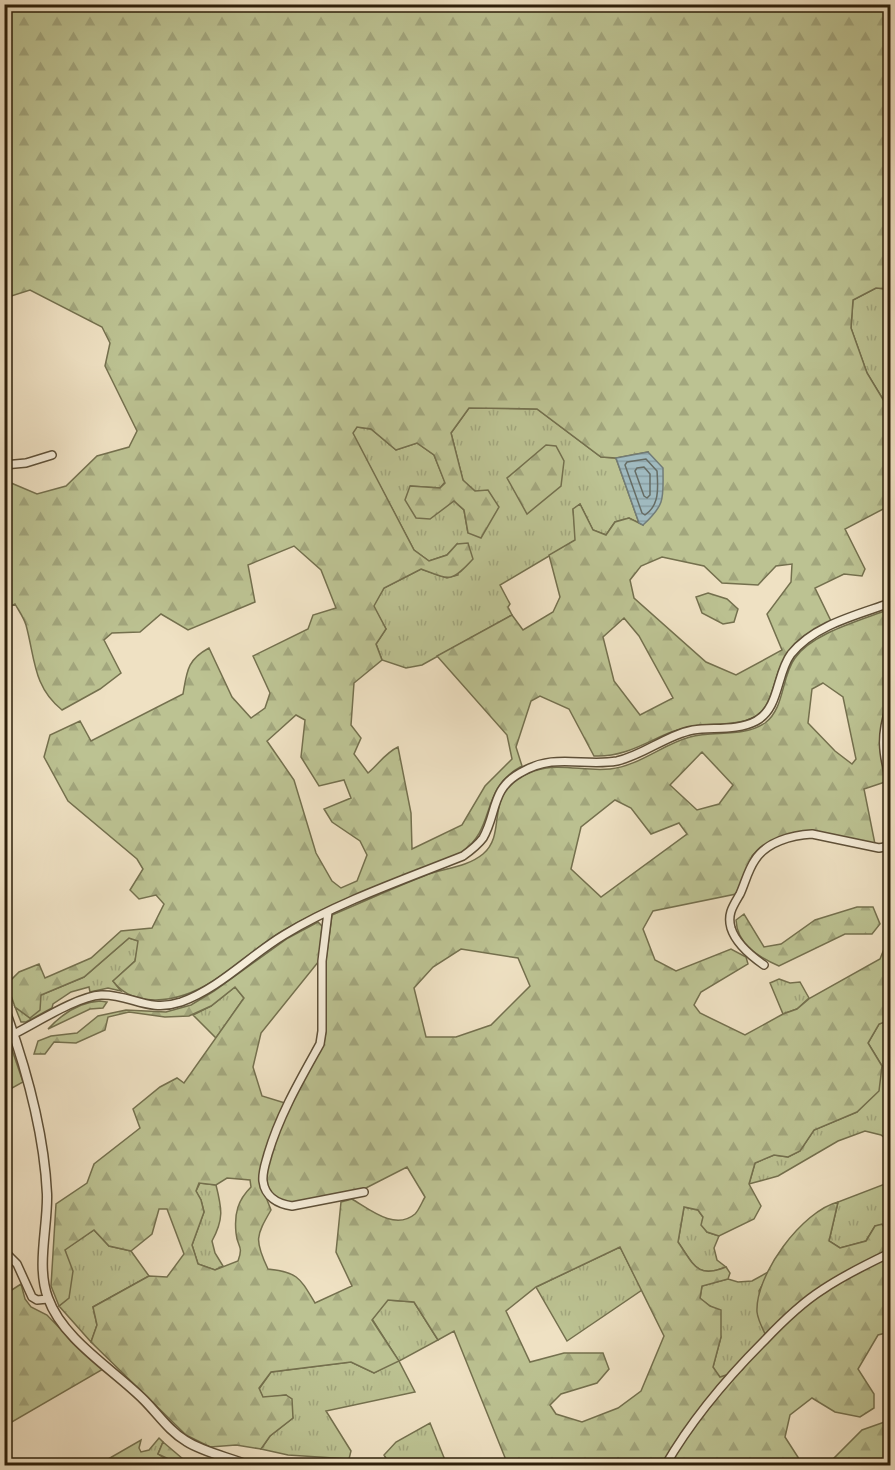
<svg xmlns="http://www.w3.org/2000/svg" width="895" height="1470" font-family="'IM FELL Double Pica',serif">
<defs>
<pattern id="grass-tufts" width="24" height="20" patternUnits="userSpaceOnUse" patternTransform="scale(1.5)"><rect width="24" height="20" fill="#bcc292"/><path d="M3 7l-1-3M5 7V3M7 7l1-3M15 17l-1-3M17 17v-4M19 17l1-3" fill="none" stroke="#a2a67d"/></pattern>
<pattern id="forest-firs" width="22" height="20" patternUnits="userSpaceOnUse" patternTransform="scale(1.5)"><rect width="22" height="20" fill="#bcc292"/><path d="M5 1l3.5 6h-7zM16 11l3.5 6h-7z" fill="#a2a67d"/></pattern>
<pattern id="water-rules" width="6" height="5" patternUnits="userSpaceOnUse" patternTransform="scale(1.5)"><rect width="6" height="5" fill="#a0babf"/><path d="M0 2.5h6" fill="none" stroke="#8a9fa3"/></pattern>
</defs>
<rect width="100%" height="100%" fill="#efe1c3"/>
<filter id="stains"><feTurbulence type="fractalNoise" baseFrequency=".00333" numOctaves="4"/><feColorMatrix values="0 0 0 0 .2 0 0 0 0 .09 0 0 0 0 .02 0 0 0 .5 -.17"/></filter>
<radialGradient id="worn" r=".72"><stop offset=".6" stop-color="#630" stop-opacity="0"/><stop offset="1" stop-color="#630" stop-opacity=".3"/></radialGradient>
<!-- grass -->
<path fill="url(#grass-tufts)" stroke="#74704e" stroke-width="1.5" d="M876,288L887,289L890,292V411L867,373L851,328L853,300Z
M469,408L537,409L601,457L616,458L639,523L629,518L615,522L606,535L593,530L580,504L573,509L576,540L500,585L510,604L508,607L512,615L422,665L406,668L382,660L376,644L386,629L373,606L384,588L421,569L447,578L458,575L457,544L447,555L429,561L414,550L352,433L357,427L371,429L396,450L417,443L434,455L445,482L440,488L410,486L454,501L464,510L468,533L475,491L463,481L451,433Z
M129,938L139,941L135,961L113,981L121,991L108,988L90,992L89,987L71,992L53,1004L52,1008L26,1022H21L15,1007L30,1018L41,995L84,977Z
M779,979L790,983L800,982L809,998L797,1009L783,1014L770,983Z
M235,987L244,998L216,1038L193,1015L211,1006Z
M890,1020V1142L881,1135L865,1131L838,1141L778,1176L749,1184L755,1163L774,1155L788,1157L800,1151L814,1130L857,1112L882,1066L868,1043L879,1024Z
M890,1182V1236L882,1225L875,1226L866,1241L840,1248L829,1241L838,1202Z
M200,1183L216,1185C222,1209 224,1219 212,1241L215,1253L223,1266L215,1270L198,1264L192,1245L204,1212L201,1200L196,1191Z
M684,1207L698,1210L703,1217L702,1225L707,1232L719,1236L714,1248L717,1260L726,1267C697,1279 694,1265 678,1242Z
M94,1230L109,1246L131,1251L149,1276L93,1307L97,1325L91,1342L59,1306L69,1297L64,1250Z
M620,1247L642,1290L567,1341L536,1287Z
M770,1271L759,1291L767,1338L742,1371L719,1378L713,1367L721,1337L710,1306L700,1299L702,1286L728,1279L738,1282L752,1281Z
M387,1300L414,1302L438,1340L399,1361L415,1392L326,1411L351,1451L349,1459L288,1455L261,1449L270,1436L293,1418L286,1395L263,1398L259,1389L271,1372L351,1362L374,1373L398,1360L372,1319Z
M430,1423L447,1465H390L384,1455L396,1442Z
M159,1438L163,1442L158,1454L166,1459L156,1465L96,1466L141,1440L139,1448L141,1452L149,1450Z"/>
<!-- forest -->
<path fill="url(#forest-firs)" stroke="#74704e" stroke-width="1.5" fill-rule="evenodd" d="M5,5H890V292L887,289L876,288L853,300L851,328L867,373L890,411V512L887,507L845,529L865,569L862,576L844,574L815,588L831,621C810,633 789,645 779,670C774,682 771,702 761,712C745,727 715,723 694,726C658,731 634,758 594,756L569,709L540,696L531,701L516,747L522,766C478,790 498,827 461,853C402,877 339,898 284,930C251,949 220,984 184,995C160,1003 129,1003 113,981L135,961L138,941L129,938L84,977L41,995L40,1010L30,1018L15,1007L7,984L19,972L39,964L45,978L91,958L121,931L152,928L164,904L156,895L139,899L130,890L143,869L137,859L68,801L44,757L50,735L80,721L91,741L183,694C187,671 187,660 209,648L232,697L251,718L265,708L270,693L253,656L308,629L313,615L336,608L321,570L294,546L248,565L255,602L188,630L161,614L140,632L112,633L104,640L121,673L100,689L62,710C33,687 35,658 26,625C24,618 19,611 15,604L5,609L4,480L37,494L66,486L97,456L129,447L137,431L105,366L110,343L102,327L30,290L5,298ZM469,408L537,409L601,457L616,458L648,452L643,525L629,518L615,522L606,535L593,530L580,504L573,509L575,540L549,555L560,597L553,612L523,630L512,615L437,656L507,735L512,759L485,786L462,825L412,849L411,813L398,747C385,753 379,764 368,773L354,754L361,738L351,725L354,683L382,660L376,644L386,629L374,606L384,588L421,569C450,580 451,583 473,559L468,543L457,544L447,555L429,561L414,550L353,433L357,427L371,429L396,450L417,443L434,455L445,483L440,488L410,486L405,500L416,518L430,519L454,501L464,510L468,533L481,538L499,507L488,490L475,491L463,480L451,433ZM662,557L704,566L722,583L758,585L776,566L792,564L791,582L767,614L782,650L736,675L706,662L634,598L630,580L641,566ZM624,618L639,636L673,698L640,715L614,681L603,637ZM296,715L305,720L301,757L319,786L344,780L351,798L324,809L332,822L360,841L367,855L357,881L341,888L332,881L316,853L294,780L267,741Z
M546,445L556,446L564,461L561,486L527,514L507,478Z
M708,593L727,599L738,609L734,622L723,624L702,613L696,597Z
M890,609V697L882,724L880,740L881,757L888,781L864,789L875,844L817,832L780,838L759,849L752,856L736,894L653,911L643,929L655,960L676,971L731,949L746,957L748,964L701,992L694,1005L700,1013L745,1035L783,1014L797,1009L810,998L880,959L890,934V1020L879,1024L868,1043L882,1066L879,1091L857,1112L814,1130L800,1151L788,1157L774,1155L755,1163L749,1184L761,1206L754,1219L719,1236L707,1232L701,1225L703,1217L698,1210L684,1207L678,1242C694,1265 697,1279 726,1267L730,1273L728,1279L702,1286L700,1298L710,1306L721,1310V1337L713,1367L720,1377L742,1370L767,1338C764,1331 758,1321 757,1312C755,1275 802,1211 838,1202L829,1241L840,1248L866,1241L875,1226L882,1224L890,1236V1332L878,1335L858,1369L874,1394V1408L860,1417L835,1412L812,1398L790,1415L785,1437L803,1465H508L454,1331L438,1340L414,1302L388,1300L372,1320L399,1361L374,1373L351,1362L271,1372L259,1388L263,1397L286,1395L292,1399L293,1418L270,1436L261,1449L236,1445L210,1447L186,1435L91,1342L97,1325L93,1307L149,1276L167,1277L184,1254L167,1209H159L152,1234L131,1251L109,1246L94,1230L65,1250L73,1271L69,1298L59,1306L51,1286L56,1204L87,1183L94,1164L140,1128L133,1109L160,1087L177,1078L184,1083L244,998L235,987L211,1006L189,1016L165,1017L129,1012L108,1017L105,1030L76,1043L54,1042L45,1054H34L38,1041L51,1036L77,1033L98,1016L126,1010L166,1012L191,1005L214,991L288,938L318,922L322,926L319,961L261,1033L253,1067L262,1096L285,1103L260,1182L271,1210C256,1236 254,1240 268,1269C298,1272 300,1278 315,1303L352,1286L336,1252L341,1202L352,1199C369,1209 395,1231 415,1214C419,1210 422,1202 425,1197L407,1167L362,1190L291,1204L276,1198L270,1192L266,1180V1170L280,1127L289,1104L323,1046L326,1032V960L332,915C363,902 393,888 424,876C443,868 466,868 483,854C510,831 479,790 534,771C560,762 584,772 610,769C639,766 663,744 690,737C714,730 743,738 765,723C785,708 781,677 795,658C812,633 862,620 890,609ZM823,683L843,697L856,759L852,764L835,751L808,723L812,689ZM702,752L733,785L719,804L697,810L670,785ZM615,800L631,808L651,834L679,823L687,834L601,897L571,869L581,827ZM461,949L518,958L530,986L491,1025L456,1037H426L414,988L433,967ZM227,1178L250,1180L251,1187C238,1200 234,1213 236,1233C237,1247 244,1245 238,1261L215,1270L198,1264L192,1245L204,1212L201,1200L196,1191L199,1183L216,1185ZM620,1247L664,1336L641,1391L618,1408L582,1422L556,1414L550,1405L561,1394L597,1383L609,1369L603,1353H564L530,1362L506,1311L536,1287Z
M857,907H873L880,924L872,934H845L779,966C758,957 737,944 736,920L744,914L764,947L781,944L815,920Z
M100,1001L107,1002L103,1008L90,1009L48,1029C62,1014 80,1002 100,1001Z
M21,1284L25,1299L31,1307L47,1315L73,1342L105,1368L5,1426L4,1295Z
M890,1420V1465H807L832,1460L862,1430Z
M163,1442L190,1465H181L158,1454Z"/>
<!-- park -->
<path fill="#bcc292" stroke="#74704e" stroke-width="1.5" d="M5,1029L23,1082L5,1092H4Z"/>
<!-- water -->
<path fill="url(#water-rules)" stroke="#727c77" stroke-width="1.5" d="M648,452L663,468C663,498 666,504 643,525L639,523L616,458Z"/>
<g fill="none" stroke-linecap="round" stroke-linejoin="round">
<!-- shore -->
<path stroke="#666c64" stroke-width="1.5" d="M646,459L657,471C658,487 660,505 645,515L642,513L625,465L627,462Z
M644,467L650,474V495L647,498L644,496L635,471L637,468Z"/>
<defs>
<path id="minor" d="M4,465L26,463L52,455
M890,706C881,735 882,751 890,780
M328,912L322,961V1031L320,1044C300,1080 280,1114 268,1154C266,1162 262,1172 263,1181C265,1197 278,1204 292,1206L364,1192
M764,965C751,956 736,944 731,928C727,914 733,906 740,894C745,883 748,870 755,860C766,842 792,835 812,834L879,848L890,846
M14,1034C36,1023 78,996 101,995C131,994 148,1013 181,1002C220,988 249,956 284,935C336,903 405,879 463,856C470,851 477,846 483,838C497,814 491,789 520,773C555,752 582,767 617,761C644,755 666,735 693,730C713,727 737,731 756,721C780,708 776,674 791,654C814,625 857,615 890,603
M4,1251L17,1264L32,1297L37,1300L48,1299
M665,1466C692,1419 726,1379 764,1341C782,1322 800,1304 822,1290C844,1275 867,1264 890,1253"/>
<path id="tertiary" d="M4,1007C26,1067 44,1130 47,1194C48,1227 36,1266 48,1298C63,1340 113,1369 144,1400C158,1414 169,1431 186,1441C205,1453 229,1457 250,1466"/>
</defs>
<!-- minor casing -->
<use href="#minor" stroke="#5e5038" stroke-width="10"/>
<!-- tertiary casing -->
<use href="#tertiary" stroke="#5e5038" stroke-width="11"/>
<!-- minor -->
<use href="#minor" stroke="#f5ecd8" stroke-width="7"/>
<!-- tertiary -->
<use href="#tertiary" stroke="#f5ecd8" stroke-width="8"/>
</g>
<!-- margin -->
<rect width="895" height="1470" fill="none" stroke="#efe1c3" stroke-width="24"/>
<rect x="6" y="6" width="883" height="1458" fill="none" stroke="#2d1f0a" stroke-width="3"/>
<rect x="12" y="12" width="871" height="1446" fill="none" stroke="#2d1f0a" stroke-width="1.5"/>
<rect width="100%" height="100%" filter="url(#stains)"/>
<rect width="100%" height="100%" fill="url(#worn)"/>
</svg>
